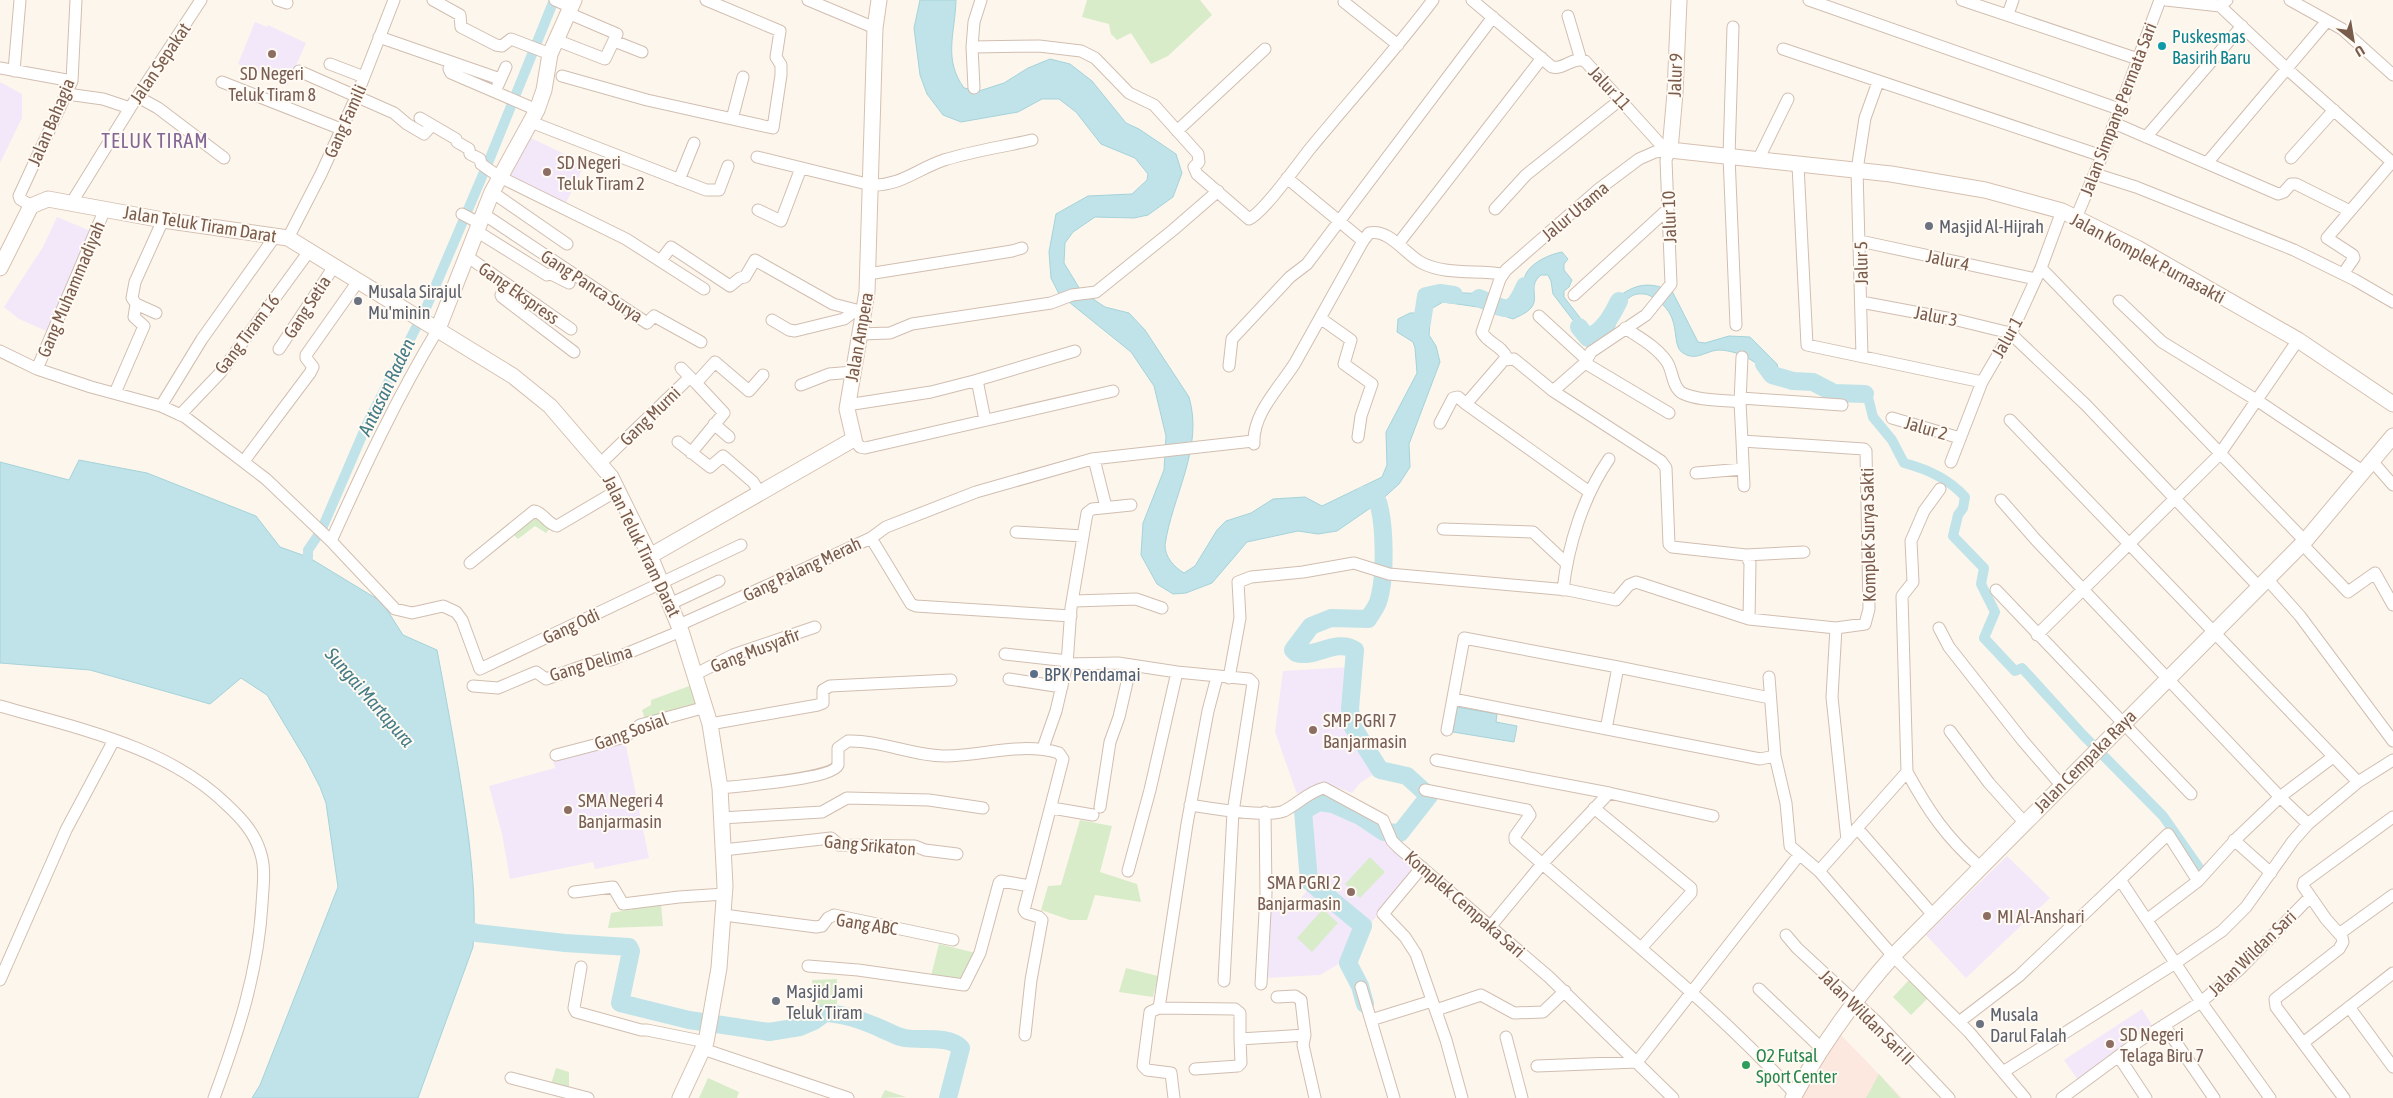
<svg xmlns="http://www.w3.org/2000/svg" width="2393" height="1098" font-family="'Asap Condensed',sans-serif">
<rect width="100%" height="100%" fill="#fdf6ec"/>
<!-- commercial -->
<path fill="#fde8e0" d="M1837,1031L1902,1098H1797Z"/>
<!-- education -->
<path fill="#f3e8fa" d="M255,22L267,27L268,25L306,43L287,86L238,64Z
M0,82L22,94V118L0,163Z
M529,137L585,164L564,207L508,180Z
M57,217L93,232L51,333L19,319L4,307L43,247Z
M1350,667V727L1379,771L1360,783L1352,793L1323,782L1297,794L1275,732L1283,671Z
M625,741L649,858L595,869L593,862L510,879L502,834L489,786L555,768L552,758Z
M1323,805L1364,822L1416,868L1358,939L1347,959L1320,975L1263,978L1267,898L1300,899L1310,887L1309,816Z
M2007,856L2050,898L1966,978L1926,935Z
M2142,1009L2153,1027L2078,1080L2064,1060Z"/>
<!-- green -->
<path fill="#d8ecc9" d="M1087,0H1200L1212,15L1168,56L1151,64L1131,33L1117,40L1111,34L1109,24L1082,17Z
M536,514L550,528L546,533L535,526L518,539L513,534Z
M692,685L698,706L646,722L642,710L651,705V700Z
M1080,820L1112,826L1100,872L1137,884L1141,902L1095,895L1087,920H1070L1041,910L1048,886L1061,885Z
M1370,857L1385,872L1360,898L1345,884Z
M661,904L663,926L608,928L611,913Z
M1323,909L1338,923L1312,952L1297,938Z
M939,944L976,953L964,984L931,976Z
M1126,968L1158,976L1153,997L1119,992Z
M837,979V1004L816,1007L812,980Z
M1910,979L1929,997L1911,1015L1893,997Z
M556,1068L569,1072V1088L551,1084Z
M1879,1074L1900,1098H1866Z
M708,1078L739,1092L737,1098H699Z
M885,1090L906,1097L881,1098Z"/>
<!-- water -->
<path fill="#bfe3e8" stroke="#a5d3da" d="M920,0H956C955,34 943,59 964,88L979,91L1004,83L1028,68L1050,59L1070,64L1092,81L1126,123L1139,129L1176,154L1182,173L1173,197L1148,215L1134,218L1095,217L1073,232L1065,243L1064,263L1081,291L1105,307L1129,313L1145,330L1189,397C1204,448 1172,496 1165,545C1165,557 1174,567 1184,573L1195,566L1217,530L1226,521L1251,513L1273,499L1305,497L1322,506L1382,477L1387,465L1386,432L1417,373L1415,348L1413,342L1397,332L1398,319L1410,313H1417L1427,297L1438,292L1491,294L1497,297L1502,309L1508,311C1521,303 1520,284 1527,272C1534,261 1551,254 1562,252L1568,259L1564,264V270L1572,280L1569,287L1564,291V297L1591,332L1598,334C1610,327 1609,314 1612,301C1634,285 1645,280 1672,291L1698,342L1705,343L1729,336L1750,337L1777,364L1781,380L1769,377C1759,361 1738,351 1720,350C1706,350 1697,362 1683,353C1670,345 1683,318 1658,301C1653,298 1649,294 1644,294C1622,291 1619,317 1612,334L1592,345L1553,294L1551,281L1548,275H1541C1527,286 1540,298 1531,308C1527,313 1519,316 1513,319L1478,307L1443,302L1431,309L1429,335L1436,346L1440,362L1409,444L1410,467L1399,484L1379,502L1337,531L1318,534L1298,531L1247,542L1212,583L1186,593L1173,594L1157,584L1141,555L1143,523L1164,470L1166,436L1154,386L1131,352L1059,294L1051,278L1049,252L1056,214L1088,196L1132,194L1147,180L1148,174L1135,158L1101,144L1076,112L1059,99H1042L1018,112L961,122L943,115L927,94L920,75L914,28Z
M79,460L147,473L256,516L280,547L308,557L382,602L403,635L437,650C449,714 461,777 469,841C473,877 476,911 473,947L418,1098H252L260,1085L338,887L326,803L320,787L306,760L267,695L241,678L210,704L90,670L0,663V462L69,480Z
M1457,707L1497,714L1496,722L1517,726L1514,742L1453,732Z"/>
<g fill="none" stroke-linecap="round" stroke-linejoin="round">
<!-- canal -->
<path stroke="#bfe3e8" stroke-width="10" d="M1865,394L1869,401L1873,417L1892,440L1904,463C1927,469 1950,480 1965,497L1963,508L1958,515L1953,536L1984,568L1981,584L1995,612L1984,638L2015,671L2022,668L2083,735L2163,816L2200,869
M302,569L308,557V550L321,531L367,424L426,308L490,158L554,0"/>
<!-- river -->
<path stroke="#bfe3e8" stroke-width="18" d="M1479,298C1507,310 1511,317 1525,286
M1422,322L1426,296L1440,293L1454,295
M1579,327L1588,338C1604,330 1611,317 1619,301
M1764,364L1772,375L1793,381L1813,382L1834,393L1865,394
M1364,495L1378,502C1385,525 1386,578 1378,602C1376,608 1371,614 1368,619L1331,618L1311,626L1293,650L1296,653C1315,659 1336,638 1355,650L1350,709L1353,727L1380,770L1407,776L1429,796L1400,833L1384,832L1360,816L1333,804L1319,802L1303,811L1309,881L1363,926L1348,963L1360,986L1365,1004
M452,925L477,933L565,943L629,947L631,951L620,1003L689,1020L769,1032L800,1027L814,1021L825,1013C846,1014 865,1021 884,1030C892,1033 897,1037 905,1038C922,1041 948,1035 961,1048L948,1098"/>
<defs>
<path id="street" d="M278,0L287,3
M433,0L460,15L461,27L496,45L502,46L511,39L550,54
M555,0L571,7
M808,0L875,28
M1472,0L1552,67C1564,70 1573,56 1585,61L1661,145L1670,150
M1809,0L2119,109
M1962,0L2138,59
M2166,0L2220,6L2227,0
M2290,0L2342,29L2393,75
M1344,2L1398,45
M2220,6L2286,68L2393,163
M2008,14L2013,0
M1568,16L1581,60
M1733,27L1729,156L1736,325
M379,37L500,79
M556,40L605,59L617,34L568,13
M614,41L642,52
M972,47L974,22L981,0
M1783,49L2102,156
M452,62L449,69L451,73L537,110
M330,64L364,77
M0,68L72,81
M14,71L20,0
M299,71L394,113L407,124L424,134L432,125L456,139L457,142L469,149L470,154L480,159L481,164L498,176L626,239L704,289
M562,76L647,100L773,128L781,75V65L776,57L780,31L706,0
M222,82L341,129
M498,85L506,67
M974,88L972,47L1039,46L1081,51L1095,58L1129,93L1154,105L1198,154L1199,162L1194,167L1197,174L1249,219C1263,213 1298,164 1309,150C1350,100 1394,52 1433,0
M67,94L103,99L130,108
M138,97L158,108L224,158
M420,118L432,125
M732,119L743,77
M531,122L706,190H719L728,166
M2114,123L2278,194L2284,192L2291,184H2296L2350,211
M1177,131L1265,49
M2146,137L2242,26
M757,157L871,185C901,186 917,169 944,160C973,151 1002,147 1032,140
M2291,158L2334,110
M1758,160L1788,99
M2207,163L2327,21
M1798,165L1807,345L1982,382
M2095,174L2136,187L2294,250L2355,280L2393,302
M1287,178L1363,241
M679,180L694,143
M492,192L567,244
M72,202L130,108L201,0
M31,206L20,199L19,196L72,81L76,0
M1495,209L1526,175L1620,100
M758,210L781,221L801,168
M462,214L481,224
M485,215L647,323L654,316L701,342
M2076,218L2102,156L2160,0
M478,232L547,275L551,274L569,283
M288,238L321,174L357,95L394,0
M1860,241L2036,279
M1398,244L1542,58
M468,257L571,329
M661,260L671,247L730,286L740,278L745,277L755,260L833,304L864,312
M2041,268L2305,541
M868,274L1012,251L1022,248
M2343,274L2354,258L2353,255L2327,238L2392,162
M507,285L501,295L502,297L574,352
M1574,295L1668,209
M2119,301L2162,342L2258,401L2364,472
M1861,302L1957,320L2010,333L2086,405L2259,587
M136,304L156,313
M1539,316L1587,360
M1320,318L1351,340L1344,364L1372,384L1361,416L1358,437
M772,320L789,330L795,331L844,319L856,310
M1625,328C1640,338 1657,347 1667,362C1673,371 1672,387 1682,393C1699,401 1722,400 1740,402
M860,334L890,333L912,324L1051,303L1072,295L1096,292L1173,230L1218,191
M279,349L335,265
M0,351L37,369L91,387L161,406L185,417L266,479L331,541L395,609L412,613L443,606L456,612L462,620L480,669L741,545
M1862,356L1857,170L1865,118L1878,82
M1507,358C1502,345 1488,344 1482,332L1500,279L1506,270L1599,189L1639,159L1655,152L1670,150
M1585,363L1669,413
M1229,366L1232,339L1290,277L1307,264L1493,17
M681,368L696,383L715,362L749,391L763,375
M37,369L105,209
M974,381L1075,351
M801,385L829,374L853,372
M1553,391L1585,363L1591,352L1646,315L1671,284L1666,160L1670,150
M115,393L144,326L134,317L136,304L132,298L135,282L163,220
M1741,398L1842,405
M847,405L931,392L974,381L978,385L985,420
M161,406L202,339L276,235
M180,415L221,372L310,250
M1892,418L1960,438
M2010,420L2358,782
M1440,423L1453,398L1458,397L1466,404
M714,424L729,437
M854,439L860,447L865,448L1113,391
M1742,441L1744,486
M678,442L710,467L723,456L753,482L760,493
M1254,444C1252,414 1280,387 1295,363C1318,322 1340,282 1363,241L1369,233C1389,228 1406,255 1422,263C1445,275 1477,270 1502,274
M691,453L724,413L696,383
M1094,459L1106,507
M244,461L310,373L313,367L306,358V355L359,280
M2372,461L2393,485
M1951,462L1982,382L2013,329L2041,268L2062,211
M601,463L690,377
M1696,473L1743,469
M1588,491L1466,404L1504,360L1514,359L1553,391L1661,461L1666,468L1669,544L1672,547L1746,555L1750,563L1749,619L1836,628L1865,624L1869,609L1866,451L1864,449L1742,441L1740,402L1742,357
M2001,500L2036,540L2280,797L2308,824
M1443,529L1533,532L1566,563
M1016,532L1083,536
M871,538L911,604L916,606L1071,616
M331,541C364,468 397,397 438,329
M2302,544L2348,592L2375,573L2393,605
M1746,555L1804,552
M470,563L534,511C543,512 547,524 557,526L618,490
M2267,579L2300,616L2393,741
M1563,590C1568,545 1583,497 1609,459
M1996,590L2191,794
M1074,601L1136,599L1162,608
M670,604L719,581
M679,625L804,569L871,538L886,527L976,492L1092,459L1253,441
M1836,628L1832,697L1847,840
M1939,628L1949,647L2023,741L2061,785
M2037,635L2219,455L2298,340
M1005,654L1068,661
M1067,664L1118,663L1177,672L1249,679L1253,683L1233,812L1224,981
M696,674L733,655L815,627
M1217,677L1208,711L1187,824L1159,1008L1235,1009L1240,1013V1039L1305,1035L1301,1000L1295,996L1277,997
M1769,677L1775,756L1786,803L1790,846L1819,871L1893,956L1969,1032L2025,1098
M1229,678L1240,618L1238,582L1251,577L1303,572L1354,563L1389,574L1568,590L1616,600L1629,585L1636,582L1749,619
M1009,679L1062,687
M473,686L498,688L536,672L546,679L600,660H611L681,631
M1453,699L1760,759L1775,756
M0,706C79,729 167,746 227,805C241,818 254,832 260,851C266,868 263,886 262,904C258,973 238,1033 214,1098
M710,724L818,705L823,703V690L830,686L951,680
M1606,729L1618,667
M1447,730L1464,638L1618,667L1770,698
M1950,731L1989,783L2024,822
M1043,748L1056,711L1067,664L1071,608L1087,513L1092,509L1131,505
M556,755L625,737L640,725L706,707
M1436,760L1609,793
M1907,772C1929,812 1946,837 1980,867
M720,788C738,786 833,779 838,765V748L848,741C881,740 916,757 948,756C985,755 1022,742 1059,753L1063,759L1024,910L1026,913L1039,917L1042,920L1031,980L1025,1035
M1425,790L1527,810L1530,815L1515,836V840C1610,924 1709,1000 1795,1094
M1190,805C1210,808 1267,818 1284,811C1298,804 1308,792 1324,788L1383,820L1392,841L1398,847L1549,977L1673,1098
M1100,807L1110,742L1119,717L1131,665
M1052,808L1093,815
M1594,808L1691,888V893L1642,947
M721,818L822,812L847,798L929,800L983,808
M1857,828L1933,915
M2234,840L2271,873
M723,850L831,838L839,845L915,846L925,850L957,854
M1422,867L1383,914L1405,937L1416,954L1446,1040L1462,1098
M1128,871L1150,790L1177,672
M1819,871L1907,772L1902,596L1913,582L1911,541L1924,511L1940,489
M2121,881L2201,1002L2270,1098
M574,892L613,887L623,904L679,897L725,894
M724,915L816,927L822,926L828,918L834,915L953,940
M2148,919L2198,881L2237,838L2280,797L2333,757
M1490,927L1542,864L1609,793L1713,816
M2339,934L2393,895
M1786,935L1797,948L1877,1022L1949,1098
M808,966L858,970L964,985L980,953L999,883L1001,881L1030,886
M581,967L574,1008L576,1012L641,1030H647L706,1042
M0,980L66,830L114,740
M1261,984L1266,894L1265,812
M1361,987L1394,1098
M1759,989L1821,1048
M2349,1007L2393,1067
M1159,1008L1150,1012L1143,1066L1147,1070L1171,1073L1174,1098
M1436,1010L1481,995L1514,1013L1543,1012L1565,991
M1371,1020L1432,1001
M1959,1022L2019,976L2168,834L2198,881
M2164,1025L2214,1098
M1305,1035L1303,1045L1315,1098
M1506,1037L1522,1098
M2303,1043L2393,973
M703,1049L848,1098
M2119,1057L2146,1098
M1537,1066L1637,1062L1799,855
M1195,1069L1238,1066L1241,1063L1240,1039
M2003,1072L2177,962L2222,931L2246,907L2293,841L2308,824L2358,782L2393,760
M511,1078L588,1098
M2062,1098L2139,1041L2201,1002L2240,969L2310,897
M2344,1098L2276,1007L2275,999L2339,949L2343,942L2342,937L2326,919L2303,886L2304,882L2393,817"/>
<path id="secondary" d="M1679,0L1675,93L1670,150L1891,174L1985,190L2062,211L2137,248L2298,340L2393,404
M0,268L31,206L48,199L163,220L288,238L513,376L550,406L611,477L650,556L681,631L710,724L720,788L725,886L719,968L706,1042L680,1098
M438,329L492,192L537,110L544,90L550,54L574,0
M650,556L854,439L847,409L867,292L875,28L879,0
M1793,1098C1821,1045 1853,1001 1893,956L2305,541L2393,436"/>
</defs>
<!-- street casing -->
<use href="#street" stroke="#d1beb0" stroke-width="13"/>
<!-- secondary casing -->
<use href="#secondary" stroke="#d6c0b0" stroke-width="17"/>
<!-- street -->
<use href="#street" stroke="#fff" stroke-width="11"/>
<!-- secondary -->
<use href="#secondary" stroke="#fff" stroke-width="15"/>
</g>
<!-- markers -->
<circle fill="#0f9aa8" stroke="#fffaf3" stroke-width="2" cx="2162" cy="46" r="5"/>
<g fill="#8d6e63" stroke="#fffaf3" stroke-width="2">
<circle cx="272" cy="54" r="5"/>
<circle cx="547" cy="172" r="5"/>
<circle cx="1313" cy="730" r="5"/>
<circle cx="568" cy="810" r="5"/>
<circle cx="1351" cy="892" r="5"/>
<circle cx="1987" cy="916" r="5"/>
<circle cx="2110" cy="1044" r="5"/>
</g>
<g fill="#6b7280" stroke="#fffaf3" stroke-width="2">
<circle cx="1929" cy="226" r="5"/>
<circle cx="358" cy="301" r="5"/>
<circle cx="776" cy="1001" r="5"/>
<circle cx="1980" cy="1024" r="5"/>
</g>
<circle fill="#5c6f8a" stroke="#fffaf3" stroke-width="2" cx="1034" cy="674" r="5"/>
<circle fill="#2e9e5b" stroke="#fffaf3" stroke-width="2" cx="1746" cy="1065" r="5"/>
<g text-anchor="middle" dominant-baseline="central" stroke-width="4" stroke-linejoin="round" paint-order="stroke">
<!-- culture labels -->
<g font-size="18" fill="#0d838f" stroke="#fffaf3" text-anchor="start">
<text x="2172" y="36">Puskesmas<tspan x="2172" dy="21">Basirih Baru</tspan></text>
</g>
<!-- street labels -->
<g font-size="18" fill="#7a5c4d" stroke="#fffaf3">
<text transform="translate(160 63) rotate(-56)">Jalan Sepakat</text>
<text transform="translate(1675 75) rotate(-88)">Jalur 9</text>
<text transform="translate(1610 88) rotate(47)">Jalur 11</text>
<text transform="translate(2118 109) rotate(-69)">Jalan Simpang Permata Sari</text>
<text transform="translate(345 121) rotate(-66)">Gang Famili</text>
<text transform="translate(51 122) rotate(-67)">Jalan Bahagia</text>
<text transform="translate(1575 211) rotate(-40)">Jalur Utama</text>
<text transform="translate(1669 217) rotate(-92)">Jalur 10</text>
<text transform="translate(200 224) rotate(9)">Jalan Teluk Tiram Darat</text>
<text transform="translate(2148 258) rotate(28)">Jalan Komplek Purnasakti</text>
<text transform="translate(1948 260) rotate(12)">Jalur 4</text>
<text transform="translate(1861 263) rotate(-91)">Jalur 5</text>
<text transform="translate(592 286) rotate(33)">Gang Panca Surya</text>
<text transform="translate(71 289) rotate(-67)">Gang Muhammadiyah</text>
<text transform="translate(519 293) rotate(35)">Gang Ekspress</text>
<text transform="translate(307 307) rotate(-57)">Gang Setia</text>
<text transform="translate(1936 316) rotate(11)">Jalur 3</text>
<text transform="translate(247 334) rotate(-53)">Gang Tiram 16</text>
<text transform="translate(859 337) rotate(-80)">Jalan Ampera</text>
<text transform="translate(2007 337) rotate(-61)">Jalur 1</text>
<text transform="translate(650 416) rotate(-44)">Gang Murni</text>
<text transform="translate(1926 428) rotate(16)">Jalur 2</text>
<text transform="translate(1868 535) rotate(-91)">Komplek Surya Sakti</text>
<text transform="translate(642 546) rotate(64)">Jalan Teluk Tiram Darat</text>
<text transform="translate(802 569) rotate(-25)">Gang Palang Merah</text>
<text transform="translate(571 626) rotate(-25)">Gang Odi</text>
<text transform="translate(755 650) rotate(-21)">Gang Musyafir</text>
<text transform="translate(591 663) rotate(-17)">Gang Delima</text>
<text transform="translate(631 731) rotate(-20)">Gang Sosial</text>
<text transform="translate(2085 761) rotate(-45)">Jalan Cempaka Raya</text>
<text transform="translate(870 845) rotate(5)">Gang Srikaton</text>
<text transform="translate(1465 904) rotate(41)">Komplek Cempaka Sari</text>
<text transform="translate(867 924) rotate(9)">Gang ABC</text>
<text transform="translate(2252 953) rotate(-44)">Jalan Wildan Sari</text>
<text transform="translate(1867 1017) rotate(45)">Jalan Wildan Sari II</text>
</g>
<!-- education labels -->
<g font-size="18" fill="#785e54" stroke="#fffaf3" text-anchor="start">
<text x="272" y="73" text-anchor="middle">SD Negeri<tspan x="272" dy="21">Teluk Tiram 8</tspan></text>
<text x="557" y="162">SD Negeri<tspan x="557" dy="21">Teluk Tiram 2</tspan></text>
<text x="1323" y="720">SMP PGRI 7<tspan x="1323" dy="21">Banjarmasin</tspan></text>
<text x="578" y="800">SMA Negeri 4<tspan x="578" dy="21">Banjarmasin</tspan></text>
<text x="1341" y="882" text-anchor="end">SMA PGRI 2<tspan x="1341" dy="21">Banjarmasin</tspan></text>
<text x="1997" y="916">MI Al-Anshari</text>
<text x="2120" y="1034">SD Negeri<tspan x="2120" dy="21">Telaga Biru 7</tspan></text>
</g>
<!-- worship labels -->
<g font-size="18" fill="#5b616d" stroke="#fffaf3" text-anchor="start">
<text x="1939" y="226">Masjid Al-Hijrah</text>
<text x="368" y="291">Musala Sirajul<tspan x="368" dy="21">Mu'minin</tspan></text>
<text x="786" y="991">Masjid Jami<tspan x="786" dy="21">Teluk Tiram</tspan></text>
<text x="1990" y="1014">Musala<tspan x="1990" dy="21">Darul Falah</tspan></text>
</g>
<!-- service labels -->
<g font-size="18" fill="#4e5e75" stroke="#fffaf3" text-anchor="start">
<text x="1044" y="674">BPK Pendamai</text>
</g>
<!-- leisure labels -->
<g font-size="18" fill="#27864d" stroke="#fffaf3" text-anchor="start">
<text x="1756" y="1055">O2 Futsal<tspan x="1756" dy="21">Sport Center</tspan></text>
</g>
<!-- water labels -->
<g font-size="19" font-style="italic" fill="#437c86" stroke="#fffaf3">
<text transform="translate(386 387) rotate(-64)">Antasan Raden</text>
<text transform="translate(370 697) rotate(49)">Sungai Martapura</text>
</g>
<!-- quarter labels -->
<g font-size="20" letter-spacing="1" fill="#846695" stroke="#fffaf3">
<text x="155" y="140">TELUK TIRAM</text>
</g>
</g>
<!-- north arrow -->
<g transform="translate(2353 40) rotate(149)" stroke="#fffaf3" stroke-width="4" paint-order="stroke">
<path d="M0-4L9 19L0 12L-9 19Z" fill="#7a5c4d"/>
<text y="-8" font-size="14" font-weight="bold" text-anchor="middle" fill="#7a5c4d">U</text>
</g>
</svg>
